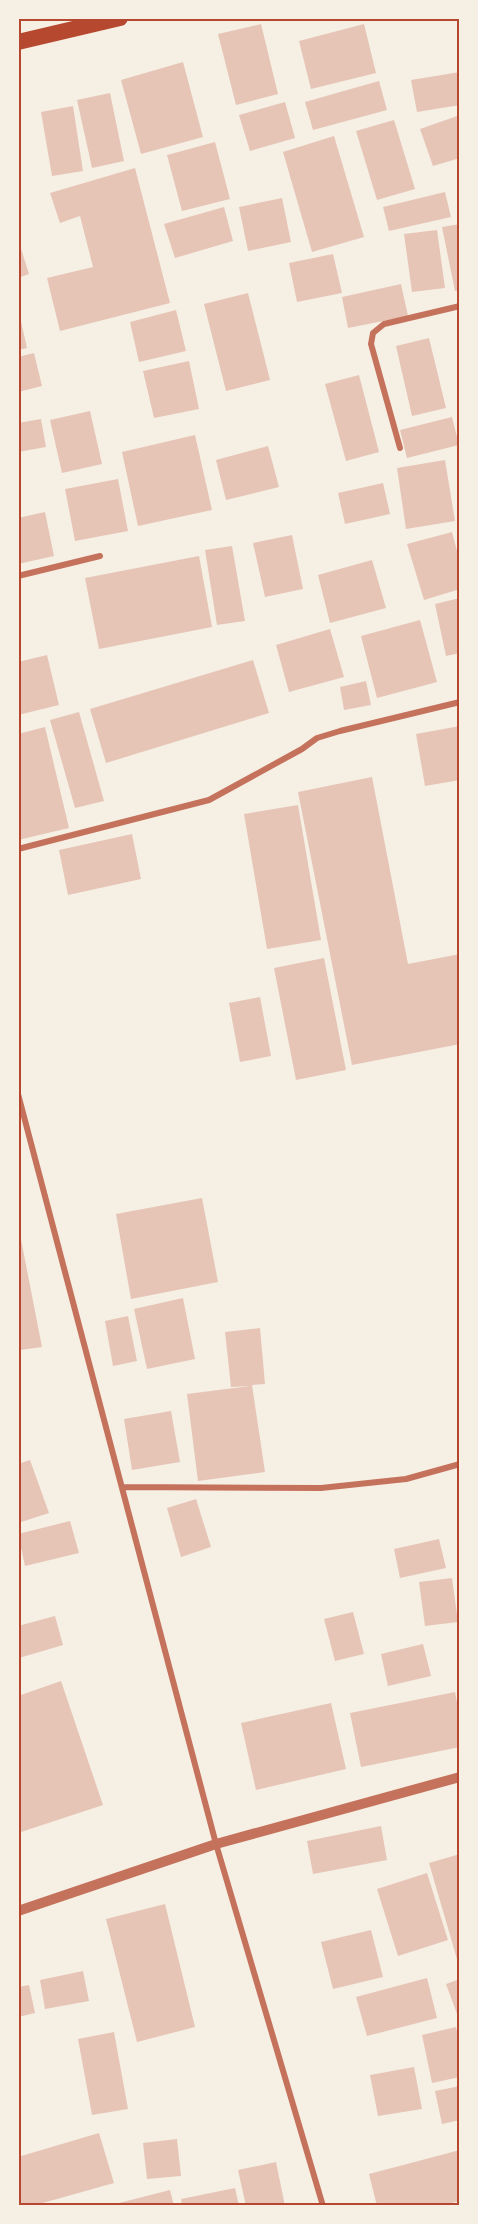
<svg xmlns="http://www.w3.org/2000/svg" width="478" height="2224" font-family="'Titillium Web',sans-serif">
<rect width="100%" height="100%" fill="#f6efe4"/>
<!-- building -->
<path fill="#e6c5b7" d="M261,24L278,94L236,105L218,34Z
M364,24L376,73L311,89L299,41Z
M183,62L203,137L141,154L121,80Z
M460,72V105L417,112L411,80Z
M379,81L387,110L313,130L305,102Z
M110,93L124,161L92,168L77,100Z
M285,102L295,138L250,151L239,115Z
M73,106L83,171L52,176L41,112Z
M460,115V158L433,166L420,129Z
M394,120L415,189L377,200L356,131Z
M334,136L364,237L312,252L283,152Z
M215,142L230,199L182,211L167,155Z
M135,168L170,303L60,331L47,278L93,267L80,216L60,223L50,193Z
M445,192L451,217L389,231L383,207Z
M282,198L291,242L248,251L239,207Z
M224,207L233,241L175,258L164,224Z
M460,224V290L455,291L442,227Z
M437,230L445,288L412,292L404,234Z
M18,239L29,274L18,278Z
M333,254L342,293L297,302L289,263Z
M401,284L408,316L348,328L342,297Z
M248,293L270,380L226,391L204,304Z
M176,310L186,351L139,362L130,322Z
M18,317H20L27,348L18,350Z
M429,338L446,408L412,416L396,346Z
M34,353L42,386L18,392V357Z
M189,361L199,409L154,418L143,371Z
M359,375L379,452L346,461L325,384Z
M90,411L102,464L62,473L50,420Z
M452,417L459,445L407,458L400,430Z
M41,419L46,447L18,452V423Z
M195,435L212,510L138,526L122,452Z
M268,446L279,487L226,500L216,460Z
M445,460L455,521L406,529L397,468Z
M118,479L128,531L75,541L65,489Z
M383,483L390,514L345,524L338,493Z
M45,512L54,556L18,564V518Z
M452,532L460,562V589L424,600L407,544Z
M292,535L303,589L265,597L253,543Z
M232,546L245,621L217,625L205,550Z
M199,556L212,627L99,649L85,578Z
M372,560L386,608L330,623L318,575Z
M460,598V653L446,656L435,604Z
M420,620L437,682L377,698L361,636Z
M330,629L344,677L289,692L276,645Z
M47,655L59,705L18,715V662Z
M253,660L269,713L106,763L90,709Z
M366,681L371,705L344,710L340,687Z
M79,712L104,801L75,808L50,720Z
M460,726V780L425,786L416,734Z
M45,727L69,828L18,840V734Z
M372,777L408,964L460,954V1044L352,1065L298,792Z
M298,805L321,940L267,949L244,814Z
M132,834L141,879L68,895L59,850Z
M324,958L346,1070L296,1080L274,968Z
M260,997L271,1056L240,1062L229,1003Z
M202,1198L218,1282L131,1299L116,1214Z
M19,1229L42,1347L20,1350L18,1338Z
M183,1298L195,1359L147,1369L134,1309Z
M128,1316L137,1361L113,1366L105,1321Z
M260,1328L265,1384L252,1385L265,1472L198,1481L187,1394L250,1386L231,1387L225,1332Z
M171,1411L180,1462L132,1470L124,1419Z
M30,1460L49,1513L18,1523V1464Z
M196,1499L211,1547L181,1557L167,1508Z
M70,1521L79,1553L25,1566L18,1534Z
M439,1539L446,1568L400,1578L394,1549Z
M452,1578L458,1622L425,1626L419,1582Z
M353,1612L364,1654L335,1661L324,1619Z
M55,1616L63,1645L19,1658L18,1626Z
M423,1644L431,1676L388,1686L381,1654Z
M61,1681L103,1805L18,1833V1696Z
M455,1692L460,1718V1747L361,1767L350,1713Z
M331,1703L346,1769L256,1790L241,1723Z
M381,1826L387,1860L313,1874L307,1841Z
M460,1854V1966H459L429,1863Z
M427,1873L448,1940L398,1956L377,1889Z
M165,1904L195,2027L137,2042L106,1919Z
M371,1930L383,1977L333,1989L321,1942Z
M83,1971L89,2001L45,2009L40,1980Z
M427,1978L437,2018L367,2036L356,1997Z
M460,1979V2022L446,1984Z
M29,1985L35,2013L18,2017V1987Z
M456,2027L460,2046V2077L432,2083L422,2035Z
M114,2032L128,2109L92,2115L78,2039Z
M414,2067L422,2109L378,2116L370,2075Z
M460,2086V2120L442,2124L435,2091Z
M99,2133L114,2183L32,2206H22L18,2193V2157Z
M177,2139L181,2176L147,2179L143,2143Z
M460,2150V2201L439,2206H377L369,2174Z
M276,2162L285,2206H246L238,2170Z
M235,2188L239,2206H182L181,2199Z
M170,2190L174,2206H111V2205Z"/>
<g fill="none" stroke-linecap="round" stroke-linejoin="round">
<!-- minor -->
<path stroke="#c5725c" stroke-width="6" d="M400,448L371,344L373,333L384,324L460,306
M18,576L100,556
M18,849L209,800L302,749L317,738L340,731L460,702
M18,1094L216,1844L323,2206
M123,1487L321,1488L406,1479L460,1464"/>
<!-- tertiary -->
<path stroke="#c5725c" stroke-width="10" d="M18,1911L216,1844L460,1777"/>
<!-- trunk -->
<path stroke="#b5482f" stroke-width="16" d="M18,42L120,18"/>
</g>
<!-- border -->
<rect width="478" height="2224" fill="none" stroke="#f6efe4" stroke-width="39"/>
<rect x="20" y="20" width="438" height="2184" fill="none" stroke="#b5482f" stroke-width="2"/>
</svg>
